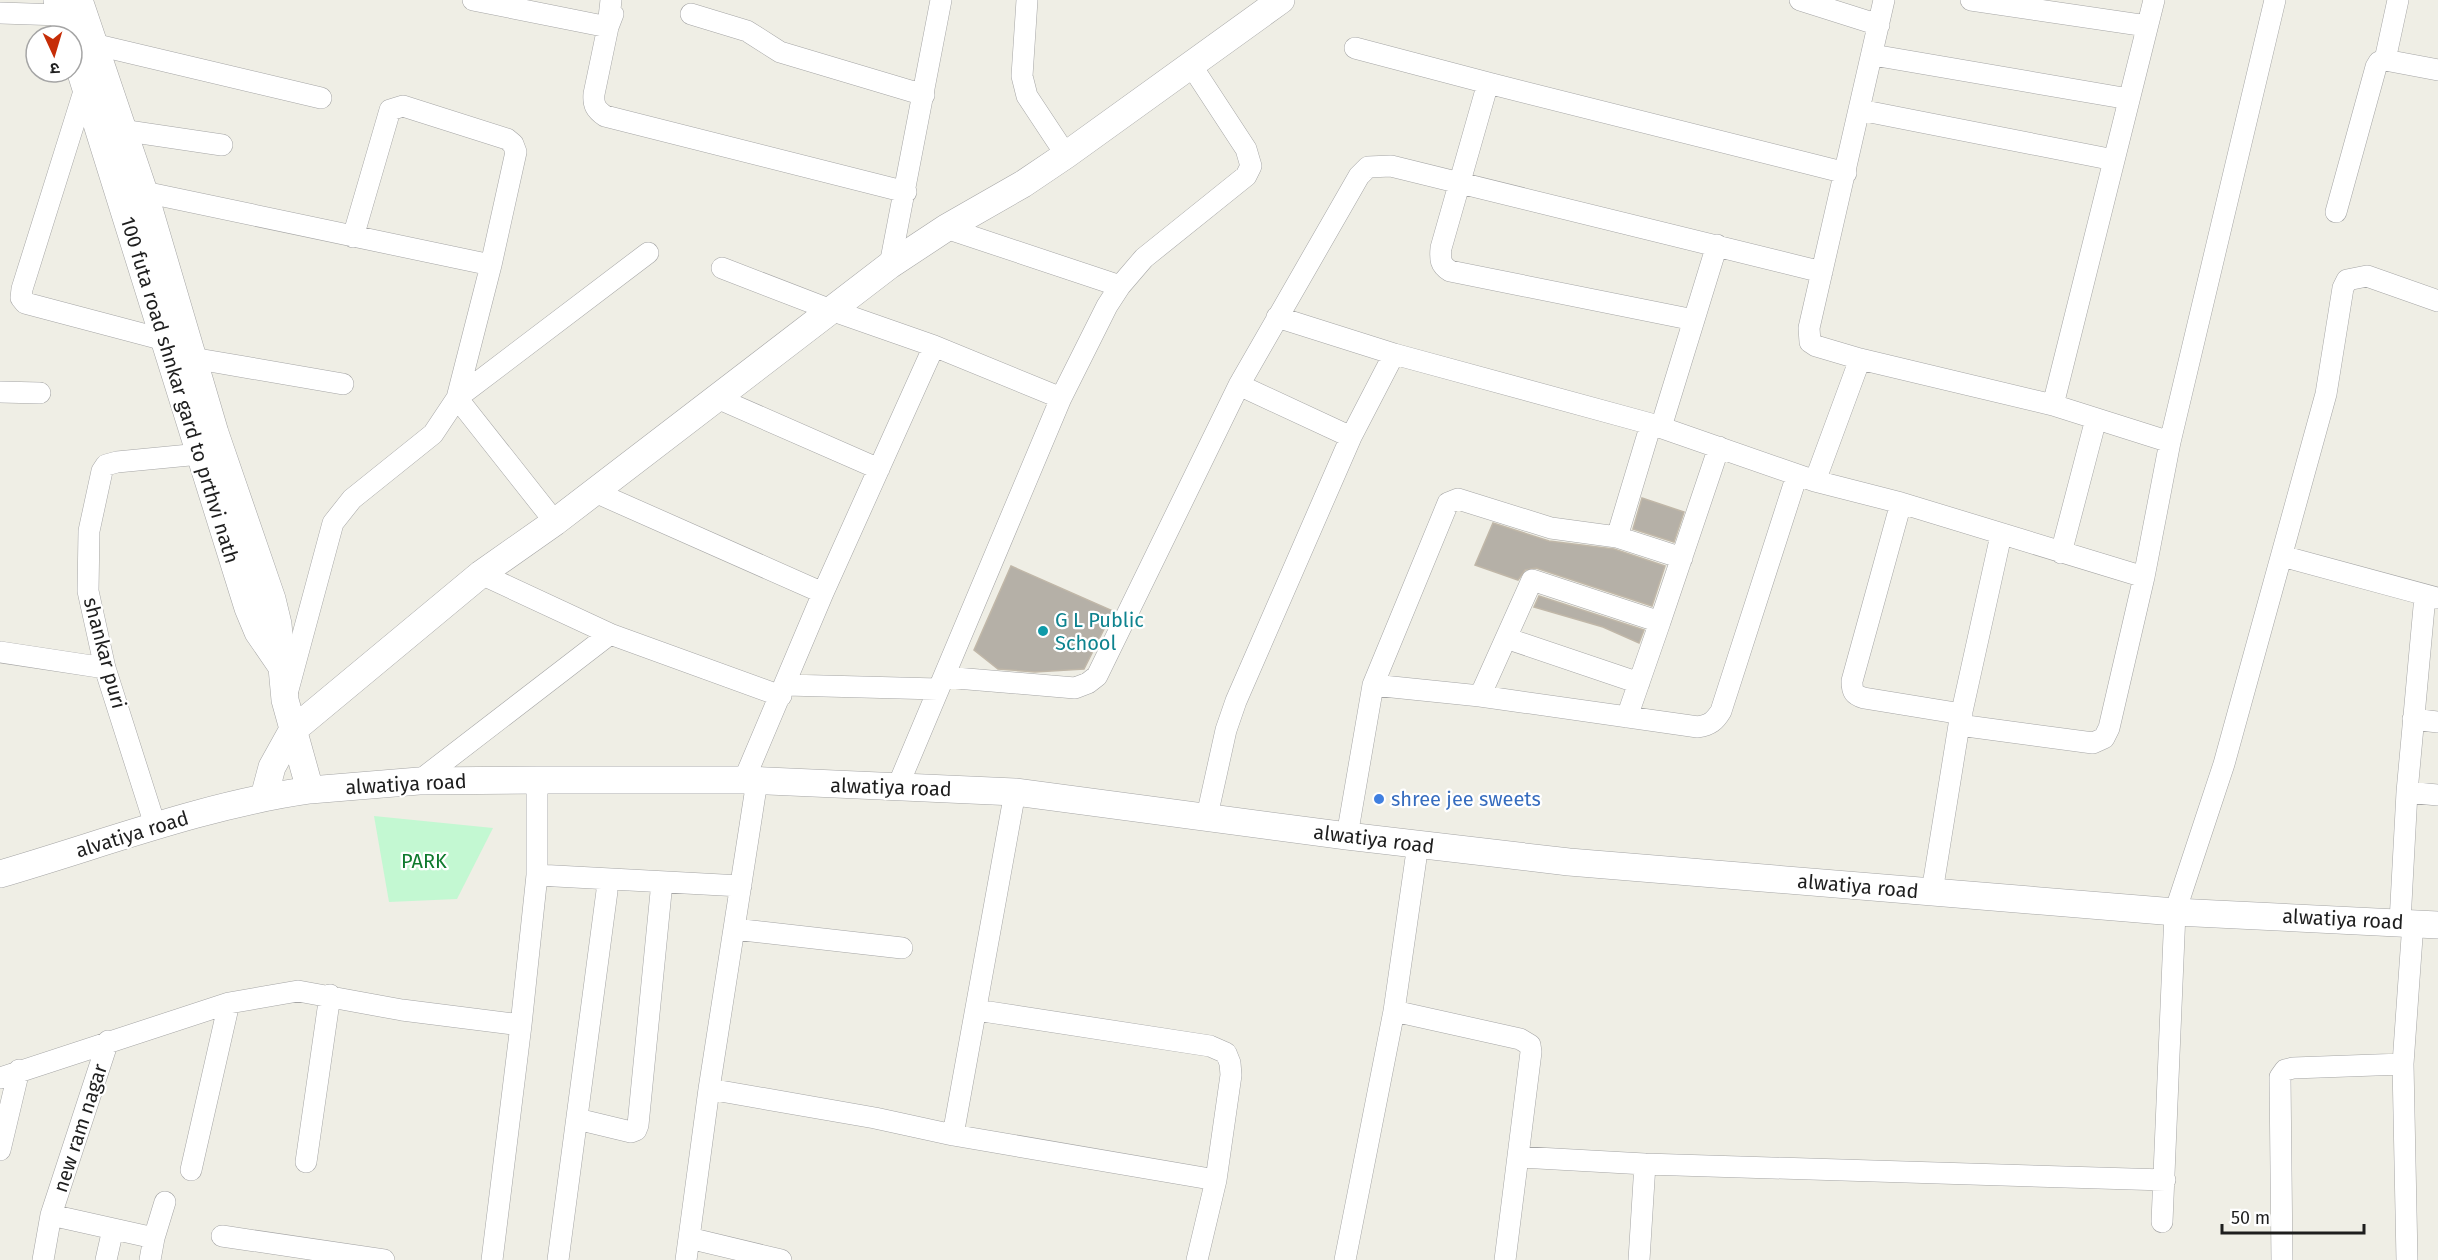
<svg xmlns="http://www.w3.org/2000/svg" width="2438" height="1260" font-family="'Fira Sans','Noto Sans Devanagari',sans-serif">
<rect width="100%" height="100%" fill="#efeee5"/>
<!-- park -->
<path fill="#c3f8d2" d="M374,816L493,828L457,899L389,902Z"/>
<!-- building -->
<path fill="#b5b0a7" stroke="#c0b7a8" stroke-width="1.5" d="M1642,498L1684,512L1674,542L1633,529Z
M1493,523L1549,541L1614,549L1665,566L1652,606L1536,568L1525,570L1518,580L1475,565Z
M1011,566L1113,611L1084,669L1035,672L998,669L974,650Z
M1539,596L1644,630L1639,643L1603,627L1534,607Z"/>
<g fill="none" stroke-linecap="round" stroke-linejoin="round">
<defs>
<path id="minor" d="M473,0L608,27L613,14
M611,0L608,27L594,94C593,105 596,110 605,116L906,192
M1027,0L1022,76L1027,96L1066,155
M1800,0L1879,25
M1884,0L1809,328L1810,342L1816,346L1860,359L2053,405L2170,442
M1971,0L2147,26
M0,13L61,15
M691,14L747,31L780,52L924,95
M93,44L321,98
M1355,48L1488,83
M1873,55L2129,99
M2385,60L2398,0
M86,85L22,289L21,298L25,303L165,340
M1860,110L2114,160
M121,130L222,145
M144,192L491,265
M2336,212L2376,67L2379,62L2385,60L2438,70
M946,228L1120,286
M890,265L941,0
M722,268L831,310L934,346L1061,398
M1277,317L1394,354
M1694,320L1450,271C1440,265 1440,259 1441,248L1488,83L1846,173
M192,358L343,384
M1239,385L1351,437
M0,392L40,393
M717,398L879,469
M2053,405L2154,0
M1661,427L1717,245
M1815,481L1860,359
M595,492L823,593
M1901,503L1852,681C1852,692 1854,695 1864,698L1962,714
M555,522L457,398L648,253
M1617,537L1651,424
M2061,553L2096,419
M2282,556L2437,598
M481,574L610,634
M1506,638L1639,683
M0,652L105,668
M944,677L1075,688L1088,683L1097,676L1239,385L1359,176L1368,167L1391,166L1822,272
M786,685L938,689
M1373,685L1480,696L1698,727C1710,725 1715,721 1721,711L1797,475
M288,690L333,523L352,499L433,434L457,398L491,265L516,152L513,144L507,139L403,106L390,110L353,237
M1480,696L1532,580L1660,622L1719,447
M1627,717L1660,622
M2413,719L2438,722
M1959,725L2093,743L2104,738L2109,728L2144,577L2170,442L2275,0
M744,780L823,593L934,346
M419,781L610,634L781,696
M757,781L709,1089L689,1238L781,1260
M897,788L1061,398L1107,306L1120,286L1144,258L1246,176L1251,166L1246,149L1191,65
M2407,792L2438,795
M1207,816L1226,730L1236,701L1351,437L1394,354L1651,424L1815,481L1901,503L2144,577
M155,825L105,668L88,591L89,531L102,471L106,465L117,462L200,454
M1347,836L1373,685L1448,503L1458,499L1551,528L1617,537L1682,558
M1418,844L1394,1011L1520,1039L1530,1045L1531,1052L1505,1260
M537,875L741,886
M1932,892L1959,725L2001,535
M2400,922L2407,792L2425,596
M734,929L902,948
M976,1010L1210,1046L1226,1053L1230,1063L1231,1075L1216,1180L953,1135L1015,792
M0,1078L229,1003L298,991L402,1010L521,1025L537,875V780
M709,1089L875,1118L953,1135
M577,1119L631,1132L636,1130L638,1125L662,882
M0,1150L19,1070
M1518,1157L1645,1164L2165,1180
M306,1162L330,995
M191,1170L229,1003
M51,1215L154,1238L165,1202
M2162,1222L2175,912L2224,764L2326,394L2343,288L2347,280L2367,276L2438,301
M222,1236L384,1260
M43,1260L51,1215L108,1041
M106,1260L113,1229
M150,1260L154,1238
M492,1260L521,1025
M558,1260L607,891L606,879
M686,1260L689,1238
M1197,1260L1216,1180
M1345,1260L1394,1011
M1639,1260L1645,1164
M2282,1260L2280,1077L2285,1070L2293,1068L2403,1064
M2407,1260L2403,1064L2413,923"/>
<path id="tertiary" d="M57,0L69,36
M72,44L248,608L258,632L280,664
M310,790L419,781L537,780H744L1015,792L1347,836L1569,862L2175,912L2438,925
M264,797L272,767L292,731L481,574L555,522L890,265L946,228L1023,184L1066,155L1281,0
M0,874C103,844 204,805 310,790L285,700L278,624L272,599L215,433L144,192L79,0"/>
</defs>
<!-- minor casing -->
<use href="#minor" stroke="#a5a5a5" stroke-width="22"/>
<!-- tertiary casing -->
<use href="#tertiary" stroke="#a5a5a5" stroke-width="28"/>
<!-- minor -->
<use href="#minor" stroke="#fff" stroke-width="21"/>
<!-- tertiary -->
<use href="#tertiary" stroke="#fff" stroke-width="27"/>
</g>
<!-- markers -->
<circle fill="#0f9aa8" stroke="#fff" stroke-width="2" cx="1043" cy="631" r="6"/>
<circle fill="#3f7fe0" stroke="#fff" stroke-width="2" cx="1379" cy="799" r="6"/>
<g text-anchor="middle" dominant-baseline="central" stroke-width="4.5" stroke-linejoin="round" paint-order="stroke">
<!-- street labels -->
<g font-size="20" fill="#1e1e1e" stroke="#fff">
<text transform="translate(180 390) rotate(73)">100 futa road shnkar gard to prthvi nath</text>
<text transform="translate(105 653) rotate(75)">shankar puri</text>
<text transform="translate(406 784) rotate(-3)">alwatiya road</text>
<text transform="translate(891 787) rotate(2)">alwatiya road</text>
<text transform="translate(132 834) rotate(-17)">alvatiya road</text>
<text transform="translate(1374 839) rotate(7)">alwatiya road</text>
<text transform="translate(1858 886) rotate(5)">alwatiya road</text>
<text transform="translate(2343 919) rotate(3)">alwatiya road</text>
<text transform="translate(80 1128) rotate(-72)">new ram nagar</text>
</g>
<!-- culture labels -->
<g font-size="20" fill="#0d838f" stroke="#fff" text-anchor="start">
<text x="1055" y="620">G L Public<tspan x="1055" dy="23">School</tspan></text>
</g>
<!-- shop labels -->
<g font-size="20" fill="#366cbe" stroke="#fff" text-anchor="start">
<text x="1391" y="799">shree jee sweets</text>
</g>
<!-- park labels -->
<g font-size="20" fill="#0f7a2d" stroke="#fff">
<text x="424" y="861">PARK</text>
</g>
</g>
<!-- north arrow -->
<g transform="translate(54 54) rotate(176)"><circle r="28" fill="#ffffff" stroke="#a5a5a5" stroke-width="1.5"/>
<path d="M0-4.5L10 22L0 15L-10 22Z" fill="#c62d07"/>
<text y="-9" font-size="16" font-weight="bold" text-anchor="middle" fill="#1e1e1e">उ</text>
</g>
<!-- scale -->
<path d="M2222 1224v9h142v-9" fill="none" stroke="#1e1e1e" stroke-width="3"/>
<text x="2231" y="1224" font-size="18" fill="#1e1e1e" stroke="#ffffff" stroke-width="4.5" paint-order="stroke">50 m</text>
</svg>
